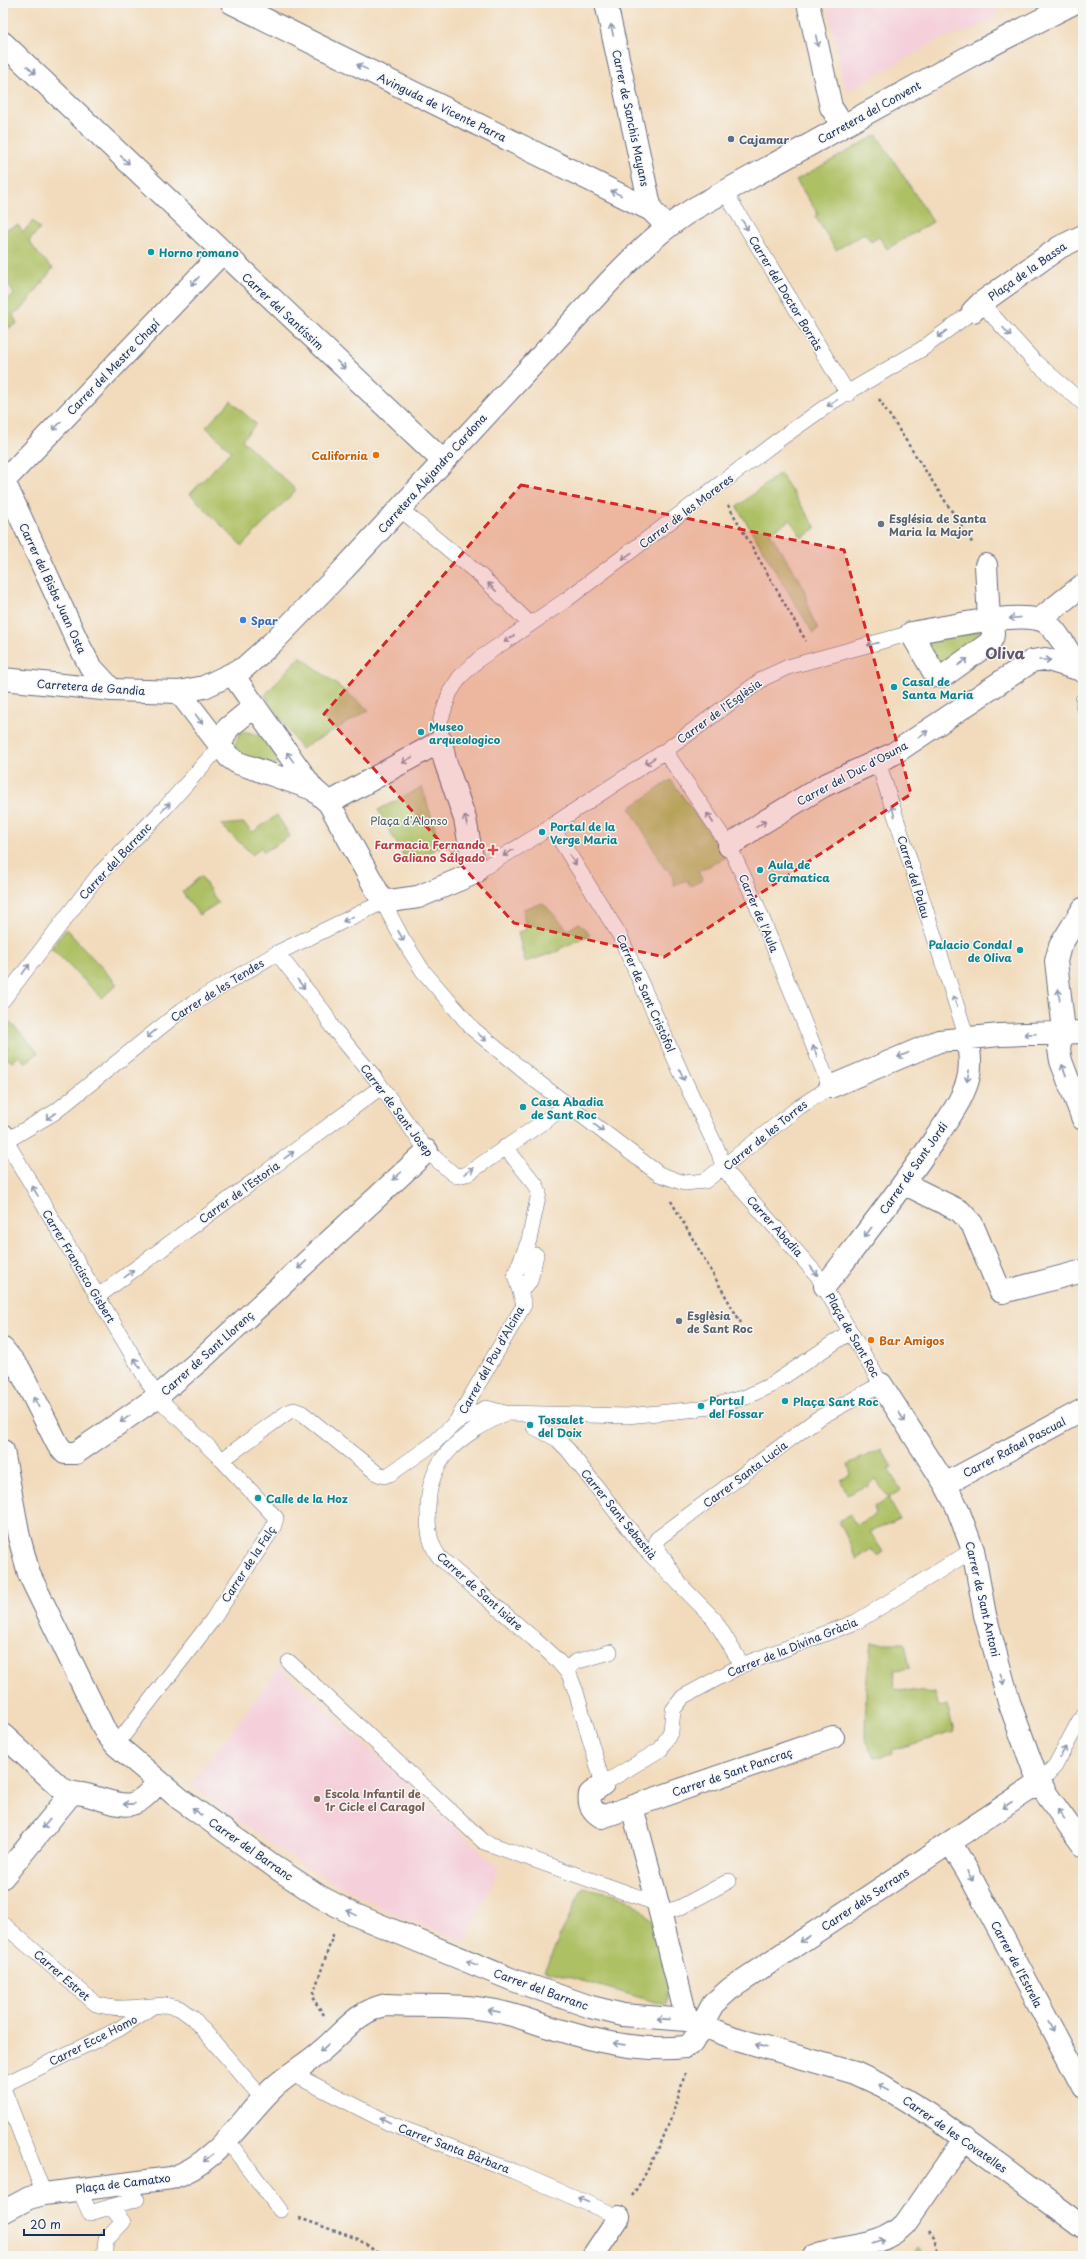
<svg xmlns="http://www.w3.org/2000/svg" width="1086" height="2259" font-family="'Playpen Sans',sans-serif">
<rect width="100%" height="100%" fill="#f6f6f2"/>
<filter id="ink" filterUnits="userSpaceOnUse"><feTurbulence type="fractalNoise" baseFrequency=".025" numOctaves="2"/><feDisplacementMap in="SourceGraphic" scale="8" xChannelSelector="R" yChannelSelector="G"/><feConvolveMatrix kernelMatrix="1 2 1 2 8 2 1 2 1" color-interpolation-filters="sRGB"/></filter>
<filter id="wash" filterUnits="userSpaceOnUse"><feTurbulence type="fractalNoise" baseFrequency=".012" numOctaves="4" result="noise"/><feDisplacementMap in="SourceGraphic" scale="16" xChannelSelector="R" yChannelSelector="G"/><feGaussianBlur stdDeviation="0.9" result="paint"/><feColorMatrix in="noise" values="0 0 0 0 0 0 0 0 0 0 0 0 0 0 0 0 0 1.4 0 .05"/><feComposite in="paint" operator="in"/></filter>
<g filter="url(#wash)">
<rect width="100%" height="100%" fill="#f2dbbc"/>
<!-- built -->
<path fill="#f5cfda" d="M827,3H996L998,15L973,30L944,37L852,89L844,87Z
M280,1667L499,1868L466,1942L388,1912L305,1867L228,1814L191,1784Z"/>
<!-- green -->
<path fill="#adc063" stroke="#647860" d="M877,135L933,222L887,249L879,237L871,242L865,233L836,250L815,216L818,214L796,180Z
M33,221L40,229L29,241L39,255L53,268L23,308L13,314L17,324L3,330V316L6,314L3,307V300L14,295L3,271V231L18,225L23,232Z
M231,401L256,424L242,440L296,490L242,546L190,494L231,451L206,427Z
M780,473L816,528L802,538L790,520L770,533L804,588L809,611L818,629L813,633L737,507Z
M989,621L993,633L944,674L912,634Z
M300,656L369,710L301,749L265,695Z
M244,731L264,737L279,759L275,765L238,753L234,747L240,733Z
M671,780L726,857L698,872L703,880L690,886L687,880L674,885L672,875L668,868L665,869L630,808Z
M422,787L441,847L407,862L378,810Z
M277,815L290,836L264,852L261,847L253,855L221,825L243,823L253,832Z
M201,876L218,903L199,915L182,892Z
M543,903L568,930L579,923L590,935L559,949V951L525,962L518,932L526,930L523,909Z
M66,929L117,984L102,998L51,948Z
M3,1016L23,1035L38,1053L25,1063L19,1056L12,1062L3,1056L8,1046L3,1041Z
M881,1449L892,1467L888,1469L901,1490L888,1498L900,1519L870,1532L883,1552L877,1556L871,1549L857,1559L839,1521L850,1515L856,1525L876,1514L874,1507L888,1498L875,1478L867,1487L865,1486L847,1495L841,1480L851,1474L848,1464Z
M871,1643H905L910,1668L895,1670L894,1689L935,1693L939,1707L947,1705L954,1732L892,1750L893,1753L874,1758L865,1740L866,1687Z
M583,1887C597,1891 614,1892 627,1899C663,1917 672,1969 666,2005L544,1970Z
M918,2247L925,2256H912Z"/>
</g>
<g filter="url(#ink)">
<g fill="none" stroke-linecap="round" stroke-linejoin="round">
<defs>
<path id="service" d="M725,192L848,394
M981,303L1034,361L1083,403
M400,509L482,577L530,624
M1083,700V706
M441,741L440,722L450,692L460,677L479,659L566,600L777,441L835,400L922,349L973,311
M878,762L967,1038
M552,827L619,934L688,1088L719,1153L723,1168L817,1275L881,1384L817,1419L657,1539L656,1546L681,1586
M545,830L665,751L764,678L788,667L911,633
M475,873L540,834
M277,953L324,1012L332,1027L376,1079L427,1151L452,1173L457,1176L467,1174L568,1105
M3,1000L100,873L165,808L220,746
M520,1292L530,1281L536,1255
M97,1297L381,1087
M705,1408L746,1397L771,1385L850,1332
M505,1413C459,1437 426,1457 428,1515C428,1531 430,1545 440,1558L534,1639L557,1660L569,1674L576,1692L603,1784L661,1749L671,1731L673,1710L683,1697L742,1665L856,1622L973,1550
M456,1422L524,1305L515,1275L529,1240L539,1193L536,1185L505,1147
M534,1427L557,1439L568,1450L644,1548L714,1619L742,1665
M222,1460L288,1412L294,1410L302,1413L378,1474L384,1476L390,1474L433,1444L456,1422L486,1408L505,1413L627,1416L698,1409
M289,1662L484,1842L658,1904
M566,1670L575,1662L610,1652
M116,1745L213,1619L273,1528L276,1518L222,1460L157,1397L6,1141L55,1112L182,1010L277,953L383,902L402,938L423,971L473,1029L531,1077L659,1174L684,1183L705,1181L799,1107L830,1087L753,896L729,846L665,751
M1039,1783L1055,1766L1083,1714
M660,1913L679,1908L729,1881
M3,1924L96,2004C114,2010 133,2008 152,2006
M291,2073L391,2124L513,2171L619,2217
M3,2085L119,2029L153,2006L165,2005L179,2008L193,2018L263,2099
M3,2088L44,2194
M228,2141L280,2210
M79,2189L90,2213L137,2199
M104,2256L106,2240L123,2222L111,2207"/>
<path id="pedestrian" d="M986,565L989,620
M632,1807L658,1904"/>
<path id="minor" d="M232,3L651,210
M606,3L651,210L658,217
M808,3L831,107L843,126
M3,43L443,461
M973,311L981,303L1060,247L1083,236
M3,479L79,645L90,666L112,690
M4,481L222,253
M1040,619L1083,585
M989,620C993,630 996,636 988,644L945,675L936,676L911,633C937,629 1029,607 1048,624C1062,636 1070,657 1082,671
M233,675L313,789L329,803L383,902L418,897L475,873L465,819L445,761L441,741L329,803
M179,692L229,757L238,763L313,789
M220,746L228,728L255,706
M729,846L762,823L823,786L893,754L1032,661L1045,659L1081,670
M1083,909L1060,946L1056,961L1063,1022L1059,1049L1061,1061L1083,1119
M830,1087L939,1041L1000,1035L1083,1032
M3,1135L6,1141
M905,1184L960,1211L972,1224L1000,1291L1003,1292L1083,1271
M825,1286C862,1238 900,1191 934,1140C946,1122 960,1104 967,1083C972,1068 970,1053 967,1038
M3,1349L20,1370L58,1445L65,1453H76L157,1397L205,1356L427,1151
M881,1384L945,1484L957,1507L973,1550L985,1615L1009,1702L1035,1773L1047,1795L1083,1845
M3,1451L19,1537L29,1574L106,1733L116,1745L180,1799L278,1869L319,1896L353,1914L513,1980L591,2007L623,2015L687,2020L737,2039L855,2073L883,2086L940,2121L1083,2227
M945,1484L1083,1410
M3,1735L61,1788C72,1795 76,1792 87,1795C123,1805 133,1815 158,1782
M603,1784L590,1794C588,1805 592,1811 602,1817L833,1737
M950,1842L968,1872L1083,2087
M3,1877L71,1794
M658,1904L687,2020
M3,2212L29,2198L44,2194L171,2178C217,2163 239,2122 272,2089C287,2075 305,2065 320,2052C342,2034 357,2011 386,2005C425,2007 465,2003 504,2013C522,2017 540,2025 559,2030C598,2042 643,2052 685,2047L692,2043L713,2004L730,1989L1039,1783
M593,2256L619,2217
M814,2256C846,2243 879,2250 905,2224L965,2138"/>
<path id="secondary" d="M3,679L112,690L179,692L204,687L244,668L272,643L344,569L610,281C636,254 662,228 695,208L972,55L1074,3"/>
</defs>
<!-- service casing -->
<use href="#service" stroke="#666b7f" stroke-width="16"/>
<!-- pedestrian casing -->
<use href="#pedestrian" stroke="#666b7f" stroke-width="24"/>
<!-- minor casing -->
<use href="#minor" stroke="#666b7f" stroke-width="24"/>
<!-- secondary casing -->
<use href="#secondary" stroke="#666b7f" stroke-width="24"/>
<!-- path -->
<path stroke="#666b7f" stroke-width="2.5" stroke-dasharray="3 3" stroke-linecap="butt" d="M879,399L973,544
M728,505L806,641
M671,1201L741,1323
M324,2015L314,2000V1992L334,1932
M632,2196C657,2158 674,2116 685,2073
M299,2218L358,2239L382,2256
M929,2231L934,2238L939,2256"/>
<!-- service -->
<use href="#service" stroke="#fff" stroke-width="15"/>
<!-- pedestrian -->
<use href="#pedestrian" stroke="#fff" stroke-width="22"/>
<!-- minor -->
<use href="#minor" stroke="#fff" stroke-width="22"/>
<!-- secondary -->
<use href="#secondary" stroke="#fff" stroke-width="22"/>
</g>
<!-- one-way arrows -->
<defs><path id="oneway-shaft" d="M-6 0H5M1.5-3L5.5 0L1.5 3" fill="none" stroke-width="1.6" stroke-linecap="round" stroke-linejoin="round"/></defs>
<g stroke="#8d97ae">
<use href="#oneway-shaft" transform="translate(612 30) rotate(-102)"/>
<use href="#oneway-shaft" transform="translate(817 41) rotate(78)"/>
<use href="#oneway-shaft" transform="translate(362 67) rotate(-154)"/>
<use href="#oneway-shaft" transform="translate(31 70) rotate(44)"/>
<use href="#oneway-shaft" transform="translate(125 160) rotate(44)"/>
<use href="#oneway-shaft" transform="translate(616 193) rotate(-154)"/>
<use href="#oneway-shaft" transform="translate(745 225) rotate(59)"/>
<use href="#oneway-shaft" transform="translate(195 281) rotate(134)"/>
<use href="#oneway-shaft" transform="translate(1007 332) rotate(48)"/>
<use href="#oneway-shaft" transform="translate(942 334) rotate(143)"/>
<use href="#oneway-shaft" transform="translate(341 365) rotate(43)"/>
<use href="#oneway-shaft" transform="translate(832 403) rotate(147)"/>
<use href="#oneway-shaft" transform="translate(57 426) rotate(134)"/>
<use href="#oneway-shaft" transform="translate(627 556) rotate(144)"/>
<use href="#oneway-shaft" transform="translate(492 587) rotate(-135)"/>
<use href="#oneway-shaft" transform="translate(1015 618) rotate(175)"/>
<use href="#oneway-shaft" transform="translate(509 639) rotate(146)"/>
<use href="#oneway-shaft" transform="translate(873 644) rotate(166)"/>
<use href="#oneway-shaft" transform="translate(1045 660)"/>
<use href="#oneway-shaft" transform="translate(963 662) rotate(-35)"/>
<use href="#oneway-shaft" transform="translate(199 719) rotate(53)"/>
<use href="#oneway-shaft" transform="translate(923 734) rotate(-34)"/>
<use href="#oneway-shaft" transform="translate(290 757) rotate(-125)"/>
<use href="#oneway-shaft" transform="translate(407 760) rotate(151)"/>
<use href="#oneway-shaft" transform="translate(650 761) rotate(146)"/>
<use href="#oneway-shaft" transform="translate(166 807) rotate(-46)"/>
<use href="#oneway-shaft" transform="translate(893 811) rotate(-107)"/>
<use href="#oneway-shaft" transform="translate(710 818) rotate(-123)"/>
<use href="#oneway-shaft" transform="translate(466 821) rotate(-105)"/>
<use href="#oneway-shaft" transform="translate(761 824) rotate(-34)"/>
<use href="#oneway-shaft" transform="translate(508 853) rotate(149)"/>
<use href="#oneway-shaft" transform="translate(573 860) rotate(58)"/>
<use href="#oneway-shaft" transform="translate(348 919) rotate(154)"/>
<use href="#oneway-shaft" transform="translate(401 936) rotate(61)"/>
<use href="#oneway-shaft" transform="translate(26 969) rotate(-53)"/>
<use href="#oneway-shaft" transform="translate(301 984) rotate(51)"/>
<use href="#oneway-shaft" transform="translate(1059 995) rotate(-97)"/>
<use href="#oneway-shaft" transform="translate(955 1001) rotate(-109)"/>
<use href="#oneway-shaft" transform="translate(151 1034) rotate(140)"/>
<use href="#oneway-shaft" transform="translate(1030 1034) rotate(178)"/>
<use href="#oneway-shaft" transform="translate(482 1037) rotate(41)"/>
<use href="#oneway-shaft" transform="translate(815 1051) rotate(-112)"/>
<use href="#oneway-shaft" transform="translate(903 1055) rotate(157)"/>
<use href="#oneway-shaft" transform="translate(1064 1070) rotate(-111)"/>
<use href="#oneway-shaft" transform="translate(682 1075) rotate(67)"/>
<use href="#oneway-shaft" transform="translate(968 1076) rotate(101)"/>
<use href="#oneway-shaft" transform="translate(51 1116) rotate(146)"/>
<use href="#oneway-shaft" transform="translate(599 1128) rotate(38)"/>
<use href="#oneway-shaft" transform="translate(289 1155) rotate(-36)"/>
<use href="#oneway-shaft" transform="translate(469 1171) rotate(-32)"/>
<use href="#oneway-shaft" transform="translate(397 1176) rotate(138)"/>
<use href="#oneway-shaft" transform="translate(35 1191) rotate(-121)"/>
<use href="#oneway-shaft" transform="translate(868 1232) rotate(128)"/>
<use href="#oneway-shaft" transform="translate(302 1265) rotate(137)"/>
<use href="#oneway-shaft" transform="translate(814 1271) rotate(52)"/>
<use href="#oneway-shaft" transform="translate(129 1274) rotate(-36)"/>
<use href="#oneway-shaft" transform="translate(137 1363) rotate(-121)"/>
<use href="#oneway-shaft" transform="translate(36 1402) rotate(-117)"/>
<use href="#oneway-shaft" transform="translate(902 1417) rotate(57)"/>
<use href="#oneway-shaft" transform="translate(125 1419) rotate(145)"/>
<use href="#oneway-shaft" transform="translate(1002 1679) rotate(74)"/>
<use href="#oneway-shaft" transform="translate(1063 1752) rotate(-61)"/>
<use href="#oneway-shaft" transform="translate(129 1804) rotate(176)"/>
<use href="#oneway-shaft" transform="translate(1007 1805) rotate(147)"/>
<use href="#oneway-shaft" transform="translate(197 1812) rotate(-144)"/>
<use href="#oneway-shaft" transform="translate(1061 1814) rotate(-126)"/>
<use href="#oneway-shaft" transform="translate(46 1824) rotate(129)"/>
<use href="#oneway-shaft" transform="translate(970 1876) rotate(61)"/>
<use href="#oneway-shaft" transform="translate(352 1913) rotate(-154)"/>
<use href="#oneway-shaft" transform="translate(805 1939) rotate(146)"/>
<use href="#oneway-shaft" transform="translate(472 1963) rotate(-158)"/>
<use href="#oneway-shaft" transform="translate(494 2011) rotate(-169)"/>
<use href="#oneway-shaft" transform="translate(663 2019) rotate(-176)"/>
<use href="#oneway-shaft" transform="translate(1051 2027) rotate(62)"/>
<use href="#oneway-shaft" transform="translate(619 2044) rotate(-172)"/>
<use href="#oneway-shaft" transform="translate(761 2046) rotate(-164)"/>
<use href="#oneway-shaft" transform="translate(324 2048) rotate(137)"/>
<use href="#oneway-shaft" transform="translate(884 2087) rotate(-152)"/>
<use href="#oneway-shaft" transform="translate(385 2120) rotate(-153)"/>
<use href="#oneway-shaft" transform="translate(208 2158) rotate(141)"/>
<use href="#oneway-shaft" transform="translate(583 2200) rotate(-156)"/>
<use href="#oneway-shaft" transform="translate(879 2241) rotate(-17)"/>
</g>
</g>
<!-- marked area -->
<path fill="#d62828" fill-opacity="0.2" stroke="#d62828" stroke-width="3" stroke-dasharray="8 5" stroke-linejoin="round" d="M521,485L844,550L911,794L664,957L514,923L324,714Z"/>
<!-- markers -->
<circle fill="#5c6f8a" stroke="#f6f6f2" stroke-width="1.5" cx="731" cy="139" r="4"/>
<g fill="#0f9aa8" stroke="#f6f6f2" stroke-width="1.5">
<circle cx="151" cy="252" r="4"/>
<circle cx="894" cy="687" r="4"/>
<circle cx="421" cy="732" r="4"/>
<circle cx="542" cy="832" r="4"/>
<circle cx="760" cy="870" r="4"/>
<circle cx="1020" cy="950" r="4"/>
<circle cx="523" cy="1107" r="4"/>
<circle cx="785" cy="1401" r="4"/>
<circle cx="701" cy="1406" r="4"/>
<circle cx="530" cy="1425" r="4"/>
<circle cx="258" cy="1498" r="4"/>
</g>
<g fill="#e8710a" stroke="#f6f6f2" stroke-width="1.5">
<circle cx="376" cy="455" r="4"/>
<circle cx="871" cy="1340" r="4"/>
</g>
<g fill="#6b7280" stroke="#f6f6f2" stroke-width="1.5">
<circle cx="881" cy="524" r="4"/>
<circle cx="679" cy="1321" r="4"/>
</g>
<circle fill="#3f7fe0" stroke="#f6f6f2" stroke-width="1.5" cx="243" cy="620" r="4"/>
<path fill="#e0444e" stroke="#f6f6f2" stroke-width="1.5" d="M491 844h4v4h4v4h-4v4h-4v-4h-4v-4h4z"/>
<circle fill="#8d6e63" stroke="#f6f6f2" stroke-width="1.5" cx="317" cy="1799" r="4"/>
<g text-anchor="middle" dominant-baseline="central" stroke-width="3" stroke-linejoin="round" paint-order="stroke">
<!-- street labels -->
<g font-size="11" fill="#1b2f5e" stroke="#f6f6f2">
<text transform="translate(442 107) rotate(26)">Avinguda de Vicente Parra</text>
<text transform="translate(869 112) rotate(-29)">Carretera del Convent</text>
<text transform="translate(631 118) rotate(78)">Carrer de Sanchis Mayans</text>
<text transform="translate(1027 271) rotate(-35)">Plaça de la Bassa</text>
<text transform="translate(786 293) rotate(59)">Carrer del Doctor Borràs</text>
<text transform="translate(283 311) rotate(43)">Carrer del Santíssim</text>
<text transform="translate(113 367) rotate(-46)">Carrer del Mestre Chapí</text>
<text transform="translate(432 473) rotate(-48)">Carretera Alejandro Cardona</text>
<text transform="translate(686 511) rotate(-37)">Carrer de les Moreres</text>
<text transform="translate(53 588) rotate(65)">Carrer del Bisbe Juan Osta</text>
<text transform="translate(91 687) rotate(4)">Carretera de Gandia</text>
<text transform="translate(719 711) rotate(-36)">Carrer de l'Esglèsia</text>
<text transform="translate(852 773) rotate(-28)">Carrer del Duc d'Osuna</text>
<text transform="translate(115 861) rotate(-47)">Carrer del Barranc</text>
<text transform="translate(914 877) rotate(73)">Carrer del Palau</text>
<text transform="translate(759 913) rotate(67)">Carrer de l'Aula</text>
<text transform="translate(217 990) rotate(-32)">Carrer de les Tendes</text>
<text transform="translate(646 993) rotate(66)">Carrer de Sant Cristòfol</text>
<text transform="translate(397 1110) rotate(53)">Carrer de Sant Josep</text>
<text transform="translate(765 1135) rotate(-39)">Carrer de les Torres</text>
<text transform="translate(913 1168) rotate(-55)">Carrer de Sant Jordi</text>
<text transform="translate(239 1192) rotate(-36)">Carrer de l'Estoria</text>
<text transform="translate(775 1226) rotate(48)">Carrer Abadia</text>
<text transform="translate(79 1266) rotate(59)">Carrer Francisco Gisbert</text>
<text transform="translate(853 1335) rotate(60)">Plaça de Sant Roc</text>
<text transform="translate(207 1353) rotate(-42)">Carrer de Sant Llorenç</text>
<text transform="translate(491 1360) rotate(-61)">Carrer del Pou d'Alcina</text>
<text transform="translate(1014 1447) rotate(-28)">Carrer Rafael Pascual</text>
<text transform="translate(745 1474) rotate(-37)">Carrer Santa Lucia</text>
<text transform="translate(619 1514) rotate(51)">Carrer Sant Sebastià</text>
<text transform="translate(248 1564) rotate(-57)">Carrer de la Falç</text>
<text transform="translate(480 1591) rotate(42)">Carrer de Sant Isidre</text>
<text transform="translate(983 1599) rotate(77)">Carrer de Sant Antoni</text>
<text transform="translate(792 1647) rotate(-22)">Carrer de la Divina Gràcia</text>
<text transform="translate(732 1772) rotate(-19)">Carrer de Sant Pancraç</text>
<text transform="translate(251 1849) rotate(35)">Carrer del Barranc</text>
<text transform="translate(865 1899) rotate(-34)">Carrer dels Serrans</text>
<text transform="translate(1017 1964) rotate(62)">Carrer de l'Estrela</text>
<text transform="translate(62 1975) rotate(41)">Carrer Estret</text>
<text transform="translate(541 1989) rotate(20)">Carrer del Barranc</text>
<text transform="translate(93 2040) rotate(-27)">Carrer Ecce Homo</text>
<text transform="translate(955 2134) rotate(35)">Carrer de les Covatelles</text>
<text transform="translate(454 2148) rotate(21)">Carrer Santa Bàrbara</text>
<text transform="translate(123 2183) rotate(-7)">Plaça de Camatxo</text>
</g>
<!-- service labels -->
<g font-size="11" font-weight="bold" fill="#4e5e75" stroke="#f6f6f2" text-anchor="start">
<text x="739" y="139">Cajamar</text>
</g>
<!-- culture labels -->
<g font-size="11" font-weight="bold" fill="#0d838f" stroke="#f6f6f2" text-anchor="start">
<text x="159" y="252">Horno romano</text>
<text x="902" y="681">Casal de<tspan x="902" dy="13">Santa Maria</tspan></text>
<text x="429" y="726">Museo<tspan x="429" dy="13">arqueologico</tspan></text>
<text x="550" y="826">Portal de la<tspan x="550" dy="13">Verge Maria</tspan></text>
<text x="768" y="864">Aula de<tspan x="768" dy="13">Gramatica</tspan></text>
<text x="1012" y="944" text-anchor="end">Palacio Condal<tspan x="1012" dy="13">de Oliva</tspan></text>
<text x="531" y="1101">Casa Abadia<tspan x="531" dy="13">de Sant Roc</tspan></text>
<text x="709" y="1400">Portal<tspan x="709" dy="13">del Fossar</tspan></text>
<text x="793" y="1401">Plaça Sant Roc</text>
<text x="538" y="1419">Tossalet<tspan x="538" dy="13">del Doix</tspan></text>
<text x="266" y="1498">Calle de la Hoz</text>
</g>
<!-- food labels -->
<g font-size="11" font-weight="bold" fill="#c56008" stroke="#f6f6f2" text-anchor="end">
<text x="368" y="455">California</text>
<text x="879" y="1340" text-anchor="start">Bar Amigos</text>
</g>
<!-- worship labels -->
<g font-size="11" font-weight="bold" fill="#5b616d" stroke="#f6f6f2" text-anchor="start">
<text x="889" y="518">Església de Santa<tspan x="889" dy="13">Maria la Major</tspan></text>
<text x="687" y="1315">Esglèsia<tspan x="687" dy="13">de Sant Roc</tspan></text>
</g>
<!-- shop labels -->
<g font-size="11" font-weight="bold" fill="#366cbe" stroke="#f6f6f2" text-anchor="start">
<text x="251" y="620">Spar</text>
</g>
<!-- park labels -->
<g font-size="11" fill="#475a60" stroke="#f6f6f2">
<text x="409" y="820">Plaça d'Alonso</text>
</g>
<!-- health labels -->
<g font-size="11" font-weight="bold" fill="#be3a42" stroke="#f6f6f2" text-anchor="end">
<text x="485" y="844">Farmacia Fernando<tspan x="485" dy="13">Galiano Salgado</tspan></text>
</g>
<!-- education labels -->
<g font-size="11" font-weight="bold" fill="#785e54" stroke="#f6f6f2" text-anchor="start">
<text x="325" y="1793">Escola Infantil de<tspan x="325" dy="13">1r Cicle el Caragol</tspan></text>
</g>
<!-- district labels -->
<g font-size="15" font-weight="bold" fill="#60536b" stroke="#f6f6f2">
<text x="1005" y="652">Oliva</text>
</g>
</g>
<!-- margin -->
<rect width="1086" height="2259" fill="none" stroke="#f6f6f2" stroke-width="16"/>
<!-- scale -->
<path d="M24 2229v6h80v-6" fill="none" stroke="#1b2f5e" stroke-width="2"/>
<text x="30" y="2229" font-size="12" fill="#1b2f5e" stroke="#f6f6f2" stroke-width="3" paint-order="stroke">20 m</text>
</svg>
